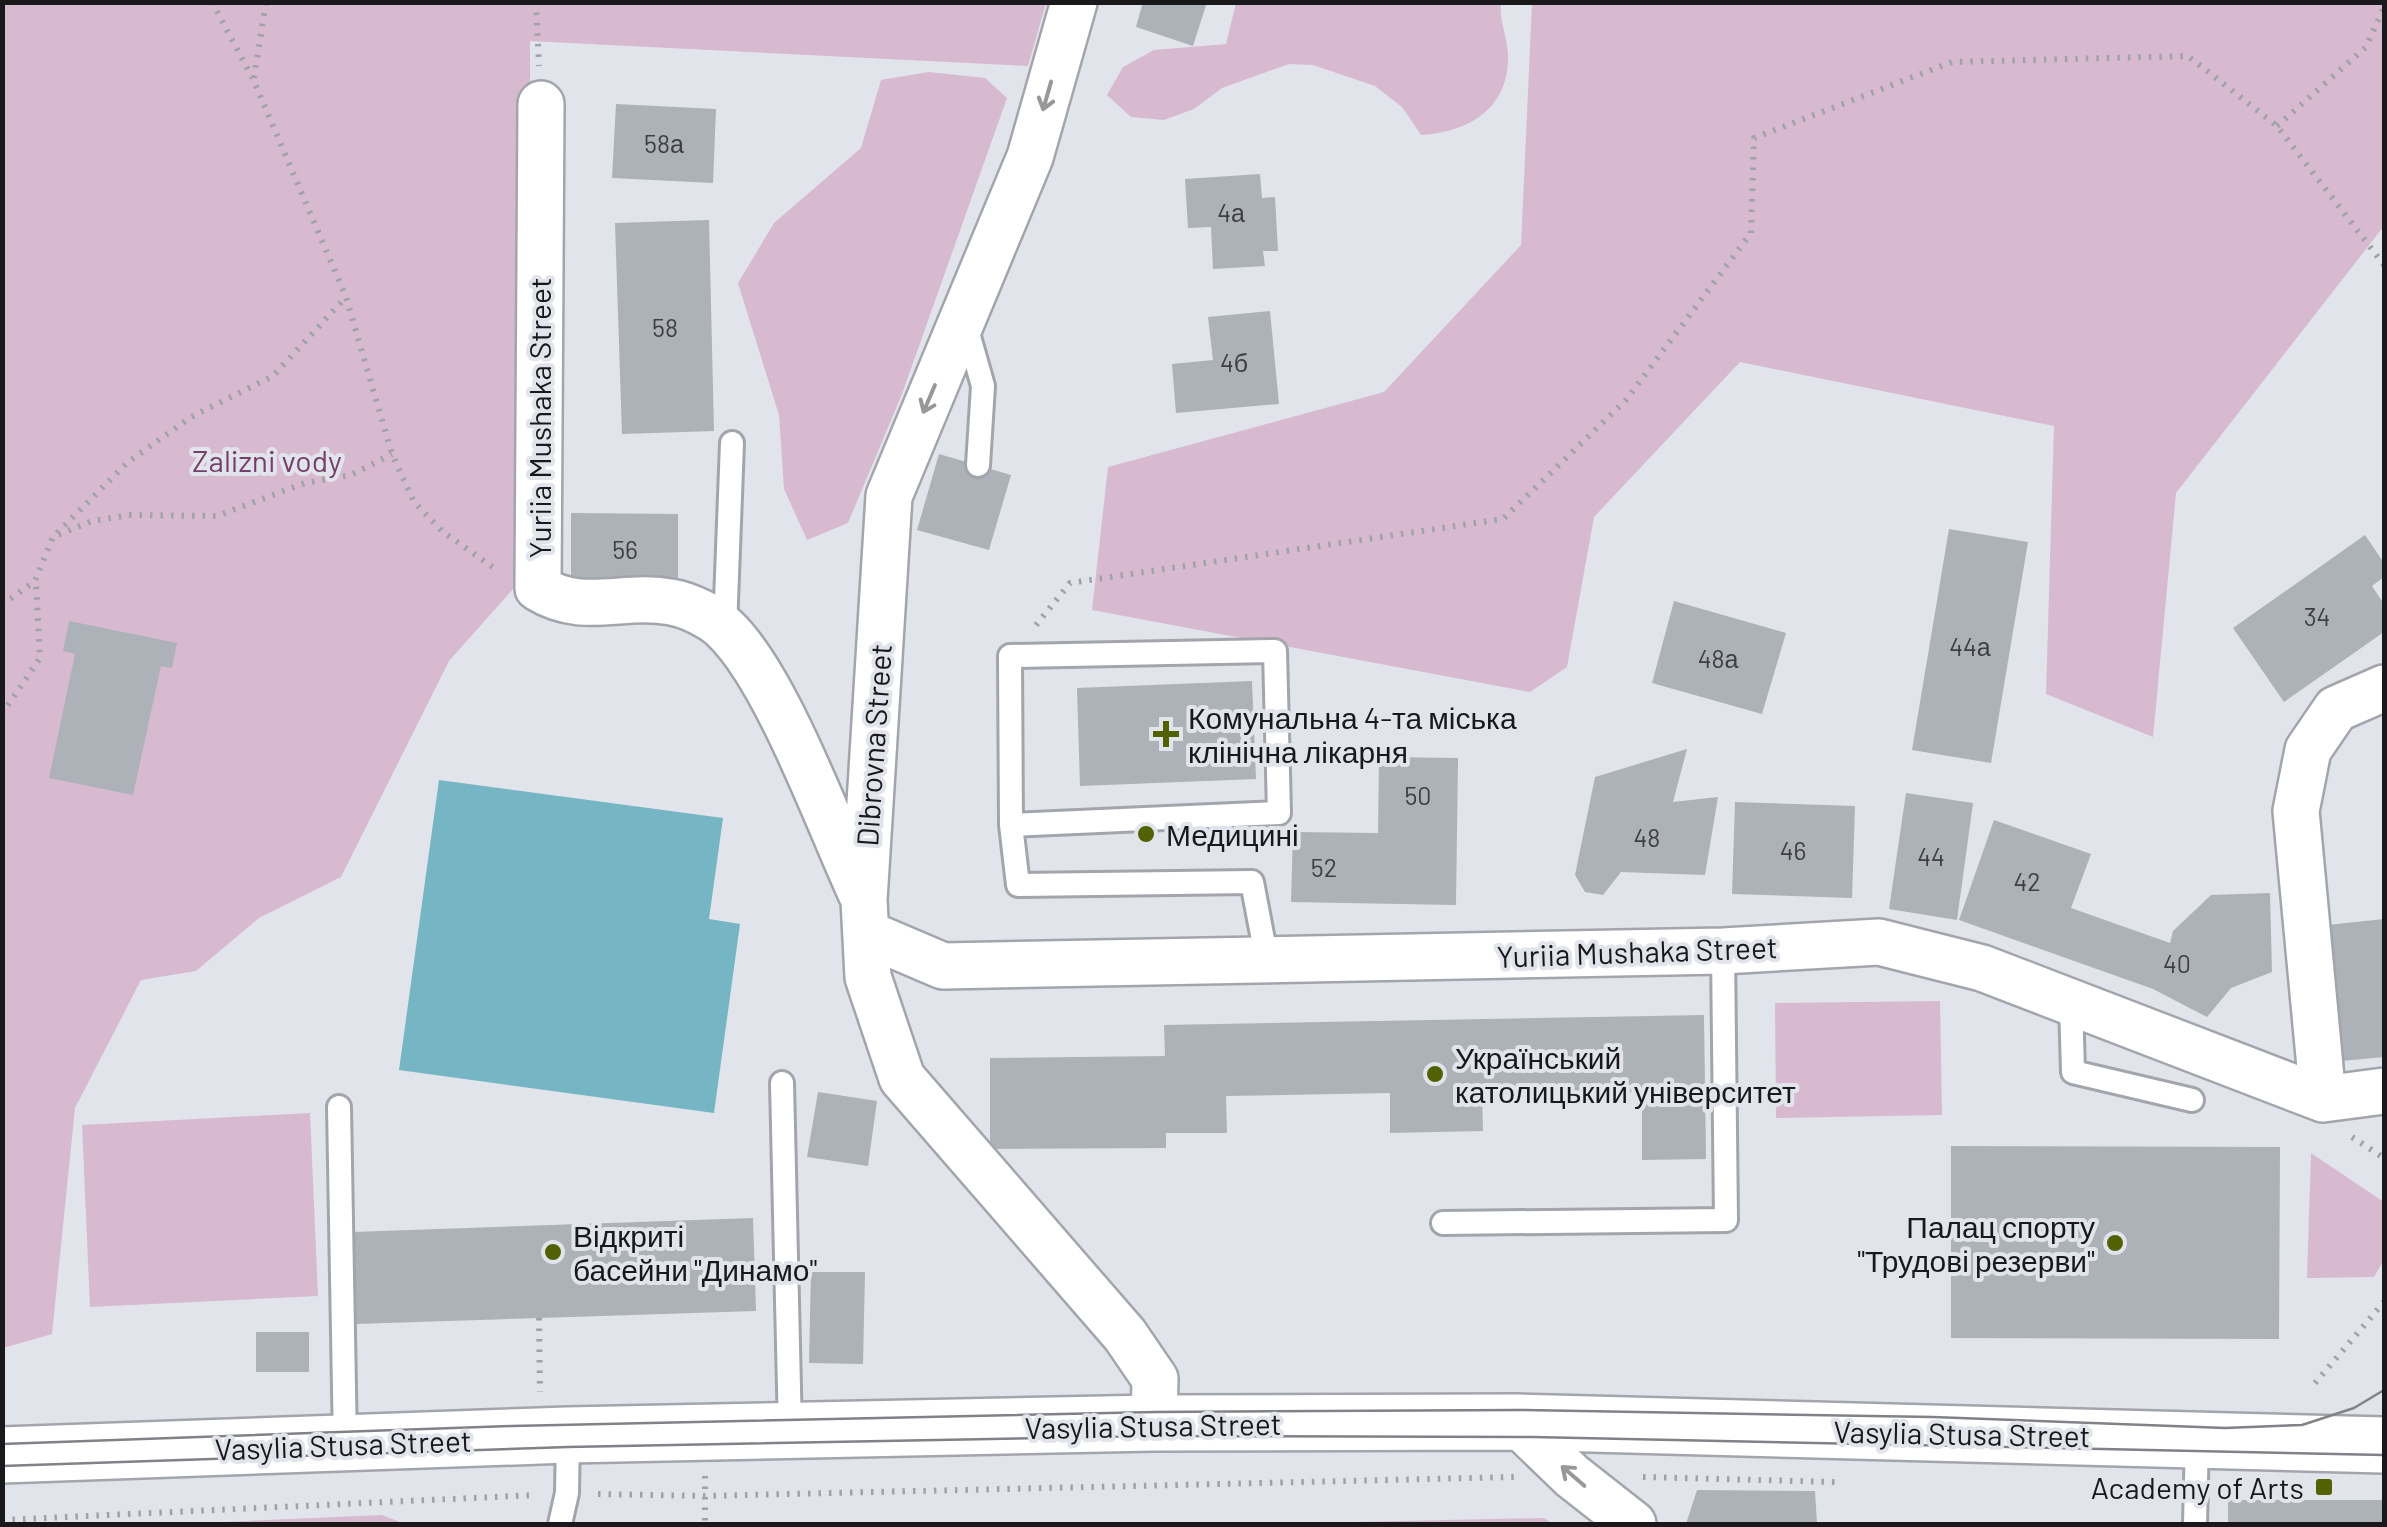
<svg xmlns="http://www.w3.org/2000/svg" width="2387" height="1527" font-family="Barlow,sans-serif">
<rect width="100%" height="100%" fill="#e2e4eb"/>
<!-- green -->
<path fill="#d7bacf" d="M3,3H1046L1028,66L530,41L531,569L449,661L341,877L259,918L196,971L141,980L75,1108L52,1334L3,1348Z
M1236,3H1501C1499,22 1508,38 1508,56C1509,109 1468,132 1421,135L1402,107L1375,86L1313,65L1289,64L1222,88L1194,109L1164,120L1131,117L1107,95L1123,67L1154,50L1226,44Z
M1532,3H2384V226L2176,493L2153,737L2046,694L2054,426L1740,362L1594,517L1567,667L1530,692L1092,610L1108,467L1384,392L1521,245Z
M929,72L985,78L1007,98L902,394L848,523L807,540L784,489L779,415L738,283L774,223L861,148L881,80Z
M1940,1001L1942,1115L1776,1118L1775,1003Z
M310,1113L318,1296L90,1307L82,1125Z
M2311,1153L2384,1202V1260L2374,1277L2307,1278Z
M382,1515L405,1524H177Z
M1544,1518L1553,1524H1253Z"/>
<!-- water -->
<path fill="#76b6c4" d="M439,780L723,818L709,919L740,924L714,1113L399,1070Z"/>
<!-- building -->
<path fill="#acb2b7" d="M1143,2H1207L1193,46L1136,27Z
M616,104L716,109L713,183L612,178Z
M1260,174L1262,198L1275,197L1278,251H1263L1265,266L1213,269L1211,227L1188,228L1185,179Z
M709,220L714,431L622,434L615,223Z
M1270,311L1279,404L1176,413L1172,364L1213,360L1208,317Z
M939,454L1011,475L989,550L917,530Z
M571,513L678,514V585L571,584Z
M1949,529L2028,542L1991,763L1912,750Z
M2365,535L2384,563V577L2372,586L2384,604V632L2284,702L2233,628Z
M1674,601L1786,633L1762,714L1652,683Z
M69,621L177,643L172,668L161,666L133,795L49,778L75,654L63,651Z
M1252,681L1256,779L1080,786L1077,688Z
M1687,749L1673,802L1718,797L1705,875L1621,872L1603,895L1585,892L1575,875L1595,777Z
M1379,757L1458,758L1456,905L1291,902L1293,832L1378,833Z
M1906,793L1973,803L1957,920L1889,909Z
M1735,802L1855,806L1852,898L1732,894Z
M1994,820L2091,854L2071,908L2170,943L2173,931L2211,895L2270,893L2272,972L2231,988L2207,1017L2153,989L1959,920Z
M2384,919V1057L2341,1061L2327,925Z
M1704,1015L1706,1159L1642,1160V1092L1482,1094L1483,1131L1390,1133V1093L1226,1096L1227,1133H1166V1148L990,1149V1058L1165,1056L1164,1025Z
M818,1092L877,1101L868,1166L807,1157Z
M1951,1146L2280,1147L2279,1339L1951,1338Z
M753,1218L756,1311L355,1324L353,1232Z
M811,1272H865L863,1364L809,1363Z
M256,1332H309V1372H256Z
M1697,1490L1815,1491L1817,1524H1686Z
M2228,1500H2384V1524H2228Z"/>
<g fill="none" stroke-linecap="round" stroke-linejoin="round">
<defs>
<path id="service" d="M966,326L983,386L978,465
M725,628L732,443
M1011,825L1010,656L1275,651L1279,813L1011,825L1018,885L1252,882L1267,961
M2071,1002L2073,1072L2192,1100
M782,1083L790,1432
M339,1107L345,1445
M1443,1223L1726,1220L1723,951
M560,1524L567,1493L568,1435
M2195,1524L2197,1438"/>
<path id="minor" d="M1074,2L1030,157L889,496L864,900L868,977L902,1078L1125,1335L1155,1379L1154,1423
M541,104L538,588C583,616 623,593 671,602C689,605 713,617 725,629C777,679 829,824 861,893
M868,934L943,966L1723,951L1879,942L1982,968L2323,1099L2384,1091
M2323,1099L2296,811L2308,750L2336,709L2384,688
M1516,1422L1572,1476L1633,1524"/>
<path id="secondary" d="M2,1455L568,1435L1154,1423L1516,1422L2384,1445"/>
</defs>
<!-- service casing -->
<use href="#service" stroke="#a3a5ac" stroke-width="28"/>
<!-- minor casing -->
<use href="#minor" stroke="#a3a5ac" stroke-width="50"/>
<!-- secondary casing -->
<use href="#secondary" stroke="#a3a5ac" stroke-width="60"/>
<!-- path -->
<path stroke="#a1a2a8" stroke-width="6" stroke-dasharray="2.5 8" stroke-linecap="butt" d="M212,2L253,79L346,297L392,454L414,502L443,532L497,570
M536,2L539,66
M254,78L266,2
M2277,126L2366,47L2384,7
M57,533L128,462L191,417L273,376L346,297
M2,605L35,581L53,537L92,521L129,515L217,516L305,483L351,475L392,454
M1036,625L1070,583L1503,519L1626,400L1751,233L1754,138L1952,62L2188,56L2277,126L2384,265
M2,714L40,658L36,582
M2352,1137L2384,1158
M539,1318L540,1392
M2315,1383L2384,1302
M705,1476V1524
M1643,1477L1835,1482
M598,1494L705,1496L1515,1477
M2,1520L536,1495"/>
<!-- service -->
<use href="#service" stroke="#fff" stroke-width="22"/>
<!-- minor -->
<use href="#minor" stroke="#fff" stroke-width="45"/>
<!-- secondary -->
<use href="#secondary" stroke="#fff" stroke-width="55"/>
<!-- tram -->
<path stroke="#818287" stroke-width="2.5" d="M2,1444L512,1426L1155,1412L1519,1410L1933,1417L2225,1428L2302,1425L2354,1408L2384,1390
M2,1466L568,1447L1153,1436L1532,1437L2384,1455"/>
</g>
<!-- one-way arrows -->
<defs><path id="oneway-shaft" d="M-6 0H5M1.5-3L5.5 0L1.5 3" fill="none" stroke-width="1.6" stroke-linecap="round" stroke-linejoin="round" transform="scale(2.5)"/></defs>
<g stroke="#989899">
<use href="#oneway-shaft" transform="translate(1047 96) rotate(106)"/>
<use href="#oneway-shaft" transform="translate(929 399) rotate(113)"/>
<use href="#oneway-shaft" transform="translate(1573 1476) rotate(-139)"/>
</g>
<!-- markers -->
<g fill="#526104" stroke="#e2e4eb" stroke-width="4">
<path d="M1161 719h10v10h10v10h-10v10h-10v-10h-10v-10h10z"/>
<circle cx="1146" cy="834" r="10"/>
<circle cx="1435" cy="1074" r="10"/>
<circle cx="2115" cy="1243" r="10"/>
<circle cx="553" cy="1252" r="10"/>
<rect x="2314" y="1477" width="20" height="20" rx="5"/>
</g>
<g text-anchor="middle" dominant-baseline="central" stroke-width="8" stroke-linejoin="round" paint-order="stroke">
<!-- number labels -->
<g font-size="25" fill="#3e3f43">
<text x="664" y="143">58а</text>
<text x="1231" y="212">4а</text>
<text x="665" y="327">58</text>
<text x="1234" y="362">4б</text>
<text x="625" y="549">56</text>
<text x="2317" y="616">34</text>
<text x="1970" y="646">44а</text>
<text x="1718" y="658">48а</text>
<text x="1418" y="795">50</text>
<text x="1647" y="837">48</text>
<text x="1793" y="850">46</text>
<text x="1931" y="856">44</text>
<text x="1324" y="867">52</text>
<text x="2027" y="881">42</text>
<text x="2177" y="963">40</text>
</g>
<!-- street labels -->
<g font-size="30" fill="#19191c" stroke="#e2e4eb">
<text transform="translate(539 418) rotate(-90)">Yuriia Mushaka Street</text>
<text transform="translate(873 745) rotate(-86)">Dibrovna Street</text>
<text transform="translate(1637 951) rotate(-2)">Yuriia Mushaka Street</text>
<text transform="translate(1153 1425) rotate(-1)">Vasylia Stusa Street</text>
<text transform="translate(1962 1433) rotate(1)">Vasylia Stusa Street</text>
<text transform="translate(343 1444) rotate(-2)">Vasylia Stusa Street</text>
</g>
<!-- park labels -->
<g font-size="30" fill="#763e6a" stroke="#e2e4eb">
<text x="267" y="460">Zalizni vody</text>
</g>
<!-- poi labels -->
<g font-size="30" fill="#19191c" stroke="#e2e4eb" text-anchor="start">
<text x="1188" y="717">Комунальна 4-та міська<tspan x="1188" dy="34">клінічна лікарня</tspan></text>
<text x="1166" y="834">Медицині</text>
<text x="1455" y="1057">Український<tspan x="1455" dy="34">католицький університет</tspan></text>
<text x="2095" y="1226" text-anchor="end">Палац спорту<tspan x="2095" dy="34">"Трудові резерви"</tspan></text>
<text x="573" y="1235">Відкриті<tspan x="573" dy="34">басейни "Динамо"</tspan></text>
<text x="2304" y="1487" text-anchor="end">Academy of Arts</text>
</g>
</g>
<!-- border -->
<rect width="2387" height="1527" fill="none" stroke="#19191c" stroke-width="10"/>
</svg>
